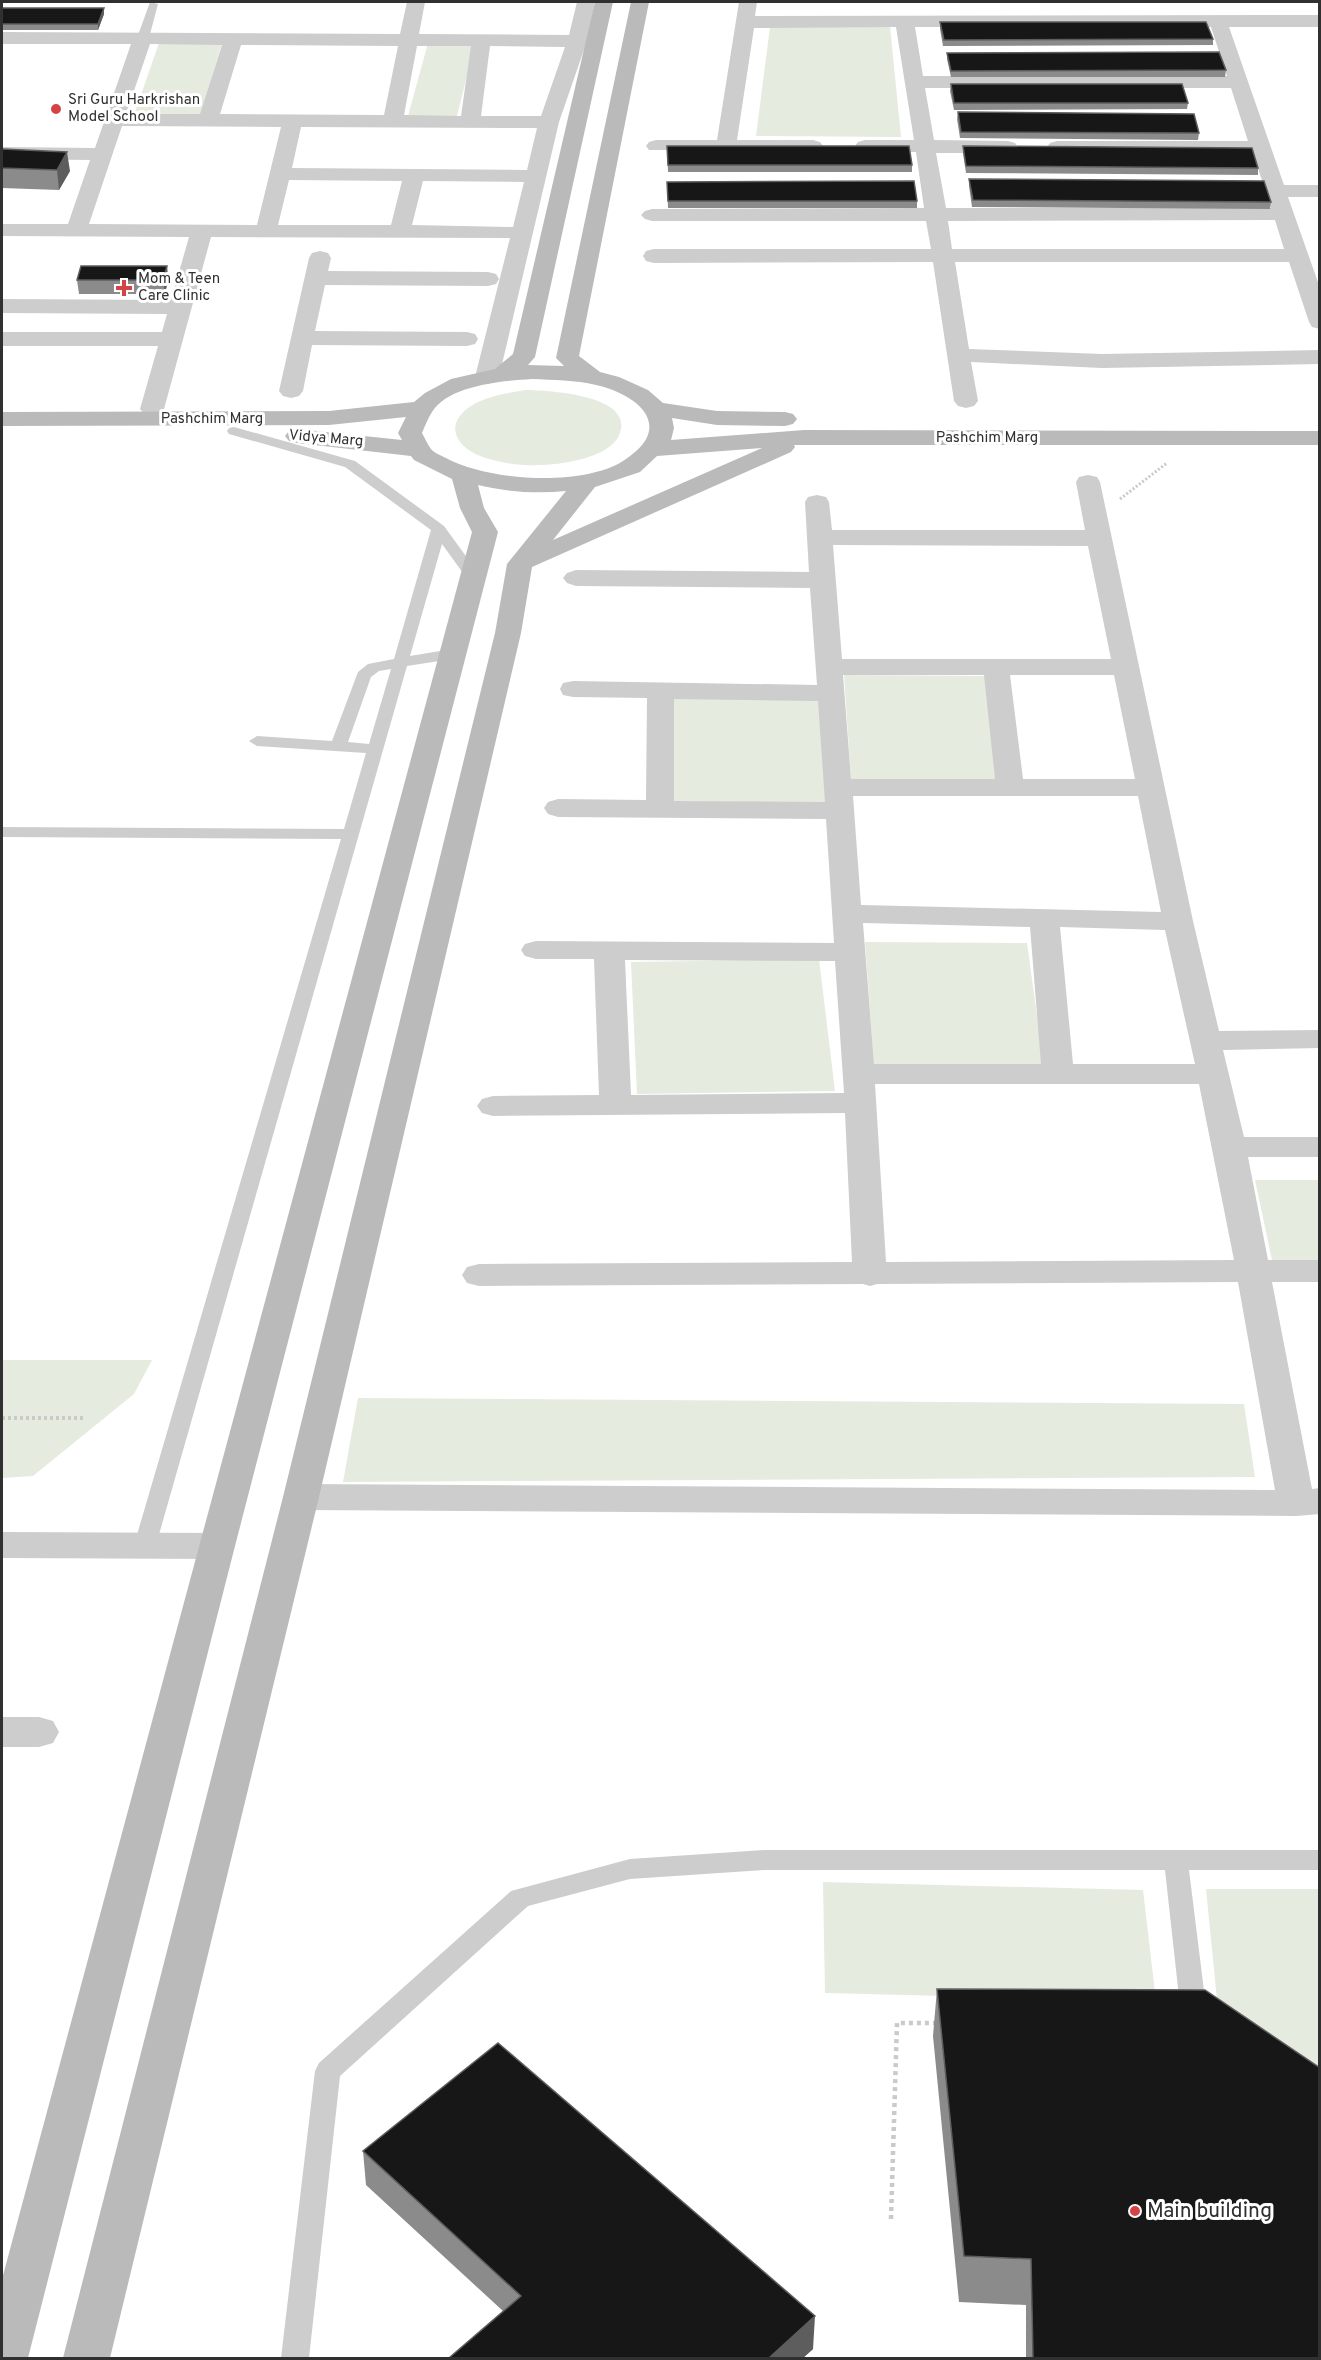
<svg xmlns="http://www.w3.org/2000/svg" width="1321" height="2360" font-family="Overpass,sans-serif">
<rect width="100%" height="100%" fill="#fff"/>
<!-- green -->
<path fill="#e5ebdf" d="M890,26L901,137L756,136L770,27Z
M159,43H222L200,116L134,115Z
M428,43L475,44L457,116H408Z
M525,390C547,390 637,395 619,435C614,448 594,456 582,459C550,467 518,468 486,458C453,448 442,421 476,403C491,395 509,393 525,390Z
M844,675L986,676L999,780L851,779Z
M670,697L821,698L827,803L669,801Z
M865,942L1027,943L1044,1067L874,1066Z
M819,959L835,1091L637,1094L631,962Z
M1255,1180H1319V1274H1275Z
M2,1360H152L134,1394L33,1476L2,1478Z
M358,1398L1244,1404L1255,1477L343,1482Z
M823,1882L1143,1890L1156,2001L825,1993Z
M1206,1889H1319V2087L1219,2020Z"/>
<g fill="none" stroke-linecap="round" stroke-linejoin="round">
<!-- path-far2 -->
<path stroke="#cacaca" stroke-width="3" stroke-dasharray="2 2" stroke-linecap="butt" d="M1120,499L1167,463"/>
<!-- path-far1 -->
<path stroke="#cacaca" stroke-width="4" stroke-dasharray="3 3" stroke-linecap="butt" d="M2,1418H86"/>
<!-- path -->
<path stroke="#cacaca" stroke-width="4.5" stroke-dasharray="4 4" stroke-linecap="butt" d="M891,2219L897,2023H939"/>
<!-- service -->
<path fill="#cdcdcd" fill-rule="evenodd" d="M150,2L158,4L149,38L143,41L137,38Z
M234,427L355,461L444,526L481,577L478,580H468L442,544L410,656L452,649L460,654L452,659L407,666L156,1545L153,1551L145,1553L137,1551L134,1545L341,839L2,837V827L344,829L366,753L257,746L249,741L257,736L332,741L358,672L368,664L394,659L431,530L345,467L229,434L227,431L229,428ZM391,669L369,744L348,742L371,677L379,671Z
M765,1850H1320V1870H1189L1207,2015L1203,2022L1194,2026L1185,2022L1181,2015L1165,1870H765L630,1879L528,1906L340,2076L309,2358H281L315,2071L319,2063L511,1891L630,1859Z"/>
<!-- minor -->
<path fill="#cdcdcd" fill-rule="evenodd" d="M407,2H425L419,34L569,35L577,2H595L587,41L559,122L499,377L495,382L487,384L479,382L475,377L510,238L211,237L164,409L160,414L152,416L144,414L140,409L158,346H2V332H162L167,314L2,313V299L171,300L189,237L2,236V224H68L90,160L2,159V147L95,148L131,44H2V32L400,34ZM150,44L222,45L200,114H126ZM241,45L398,46L384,115L220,114ZM417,46H471L461,116L404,115ZM490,46L565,47L541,116H481ZM122,126L281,127L257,225L89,224ZM301,127L537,128L527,170L292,168ZM289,180L402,181L391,225H278ZM423,181L524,182L513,227L412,225Z
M739,2H757L755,16L1320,15V27H1229L1284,185H1320V197H1288L1320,288V329L1312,327L1309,322L1289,262H955L969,349L1102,354L1320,350V364L1102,368L971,362L978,401L974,406L966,408L958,406L954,401L933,262L654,263L646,261L643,256L646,251L654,249H931L926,221H652L645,219L641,215L645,211L652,209L924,208L916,152H865L858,150L855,146L858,142L865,140H914L896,27L754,28L737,140H813L820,142L823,146L820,150H649L646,146L649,142L656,140H717ZM915,27H1211L1227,76H923ZM925,88H1231L1248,141H1057L1050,143L1047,147L1050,151L1057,153H1253L1271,208H946L936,153H1008L1015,151L1018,147L1015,143L1008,141L934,140ZM1275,220L1284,249H952L948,221Z
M320,251L328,253L331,258L328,271L488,272L496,274L499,279L496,284L488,286L325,285L315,331L467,332L475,334L478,339L475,344L467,346L312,345L303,391L299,396L291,398L283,396L279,391L309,258L312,253Z
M1088,475L1097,477L1100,482L1193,921L1219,1031L1320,1030V1048L1223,1050L1244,1137H1320V1157H1248L1268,1260H1320V1282H1272L1312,1489L1320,1488V1514L1296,1516L301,1510L288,1506L283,1497L288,1488L301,1484L1275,1490L1238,1282L877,1284L870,1286L863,1284L479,1286L467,1283L462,1275L467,1267L479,1264L852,1262L845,1113L493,1116L482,1113L477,1106L482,1099L493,1096L599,1095L594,959H536L525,956L521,950L525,944L536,941L834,943L826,819L558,817L548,814L544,808L548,802L558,799L646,800L647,698L573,697L563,695L560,689L563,683L573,681L817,685L810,588L576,586L567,583L563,578L567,573L576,570L809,572L805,502L808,497L817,495L826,497L829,502L832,530H1085L1076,482L1079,477ZM833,545L1088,546L1111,659H842ZM843,675H984L995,779H851ZM1010,675H1114L1135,779H1023ZM674,699L818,701L825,802L674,801ZM853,796H1138L1161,912L861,905ZM863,923L1030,927L1041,1064H874ZM1060,927L1165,930L1195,1064H1073ZM625,960L835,961L844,1093L631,1095ZM875,1084H1199L1234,1260L886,1262Z
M2,1532L216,1533L229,1537L235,1546L229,1555L216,1559L2,1558Z
M2,1717H39L53,1721L59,1732L53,1743L39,1747H2Z"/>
<!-- secondary -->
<path fill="#bababa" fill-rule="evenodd" d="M595,2H613L535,357L528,365L564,366L556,358L631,2H649L579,356L600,372L619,377L648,390L663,403L717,411L785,412L793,414L797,419L793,424L785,426L717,425L672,418L674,428L671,440L804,430L1320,431V445H794L795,447L791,452L532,567L521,633L319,1497L110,2358H63L283,1497L495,633L507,564L566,491C537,494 507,492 478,485L484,508L498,532L235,1546L28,2358H2V2279L472,532L460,508L452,479L414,460L411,456L297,443L289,441L285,436L289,431L297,429L402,440L398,433L406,417L329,425L2,426V412L329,411L414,402L425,393L451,379L495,369L513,354ZM532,379C553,380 575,380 596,385C640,395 676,428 623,461C582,487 488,481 446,458C442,456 434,453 431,449C427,444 425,438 422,433C425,426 428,418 432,412C449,385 503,381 532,379ZM762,448L553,540L595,487L640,472L657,456Z"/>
</g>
<!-- wall -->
<path fill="#8b8b8b" d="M2,8H104V14L98,30H2Z
M940,22L1213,39V45L943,46L940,29Z
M947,53L1226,70L1225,77H951L947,59Z
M951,84L1188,103L1187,109L954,110L950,91Z
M958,112L1199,133L1198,140L960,138L957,119Z
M667,146L912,165V172H668Z
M963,146L1258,168V175L966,173L963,153Z
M2,149L70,171L59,190L2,188Z
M969,179L1271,202L1270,209L972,207L969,186Z
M667,182L917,201V208H668Z
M167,266L168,280L165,294H79L77,280Z
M937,1989L1320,2358H1026V2305L959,2302L933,2036Z
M363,2151L813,2349L803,2358H449L503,2311L366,2185Z"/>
<!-- shaded-wall -->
<path fill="#5d5d5d" d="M104,8V14L98,30V24Z
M67,152L70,171L59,190L57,170Z
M167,266L168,280L165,294L163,280Z
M815,2316L813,2349L803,2358H769Z"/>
<!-- building -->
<path fill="#171717" stroke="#5d5d5d" stroke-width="1.5" d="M2,8H104L98,24H2Z
M940,22H1206L1213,39L944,40Z
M1219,52L1226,70L951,71L947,53Z
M951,84H1182L1188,103H954Z
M958,112L1194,114L1199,133L961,132Z
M667,146H909L912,165H668Z
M963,146L1252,148L1258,168L966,166Z
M2,149L67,152L57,170L2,168Z
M969,179L1264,181L1271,202L973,200Z
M914,181L917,201H668L667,182Z
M81,266H167L163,280H77Z
M937,1989L1205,1990L1320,2068V2358H1033L1031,2259L964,2256Z
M498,2043L815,2316L769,2358H449L521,2296L363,2151Z"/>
<!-- markers -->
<g fill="#d64345" stroke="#fff" stroke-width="2">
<circle cx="56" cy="109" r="6"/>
<path d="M121 279h6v6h6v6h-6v6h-6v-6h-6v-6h6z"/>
<circle cx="1135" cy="2211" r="6"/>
</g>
<g text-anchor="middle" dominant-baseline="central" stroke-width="6" stroke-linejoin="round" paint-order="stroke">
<!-- far-poi labels -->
<g font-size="15" fill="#303030" stroke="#fff" text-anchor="start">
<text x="68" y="100">Sri Guru Harkrishan<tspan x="68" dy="17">Model School</tspan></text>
<text x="138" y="279">Mom &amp; Teen<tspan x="138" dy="17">Care Clinic</tspan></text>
</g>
<!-- far-street labels -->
<g font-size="15" fill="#303030" stroke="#fff">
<text x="212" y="419">Pashchim Marg</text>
<text x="987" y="438">Pashchim Marg</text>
<text transform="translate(326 439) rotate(5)">Vidya Marg</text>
</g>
<!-- near-poi labels -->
<g font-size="21" fill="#303030" stroke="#fff" text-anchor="start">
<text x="1147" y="2211">Main building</text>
</g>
</g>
<!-- border -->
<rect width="1321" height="2360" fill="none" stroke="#303030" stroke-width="6"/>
</svg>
